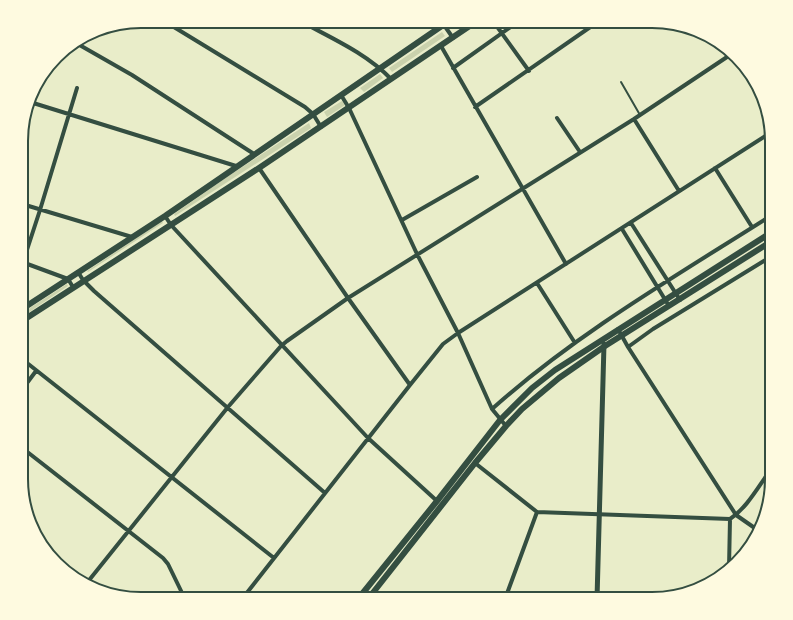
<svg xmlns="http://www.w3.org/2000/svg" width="793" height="620" font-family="'DejaVu Sans',sans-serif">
<rect width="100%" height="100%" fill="#e9edc9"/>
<!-- green -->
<path fill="#cad2ad" d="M442,32L445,36L392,72L389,68Z
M380,74L383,78L364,92L360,88Z
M342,101L345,105L327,117L324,112Z
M309,123L311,128L175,216L174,214L224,179Z
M162,221L163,223L88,272L87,271Z
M67,284L68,286L22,317V313Z"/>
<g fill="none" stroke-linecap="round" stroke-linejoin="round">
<!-- service -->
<path stroke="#344e41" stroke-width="2" d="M621,82L640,115"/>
<!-- minor -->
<path stroke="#344e41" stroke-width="4" d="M164,21L305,107L313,114L321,127
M300,21C331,38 366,53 391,79
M440,21L444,25L453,38
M493,21L529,71
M76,43L132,75L254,154
M441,46L566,264
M453,68L519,21
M341,95L349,108L417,254L458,333L492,409L506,426
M30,102L236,166
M475,107L599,21
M557,118L580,152
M634,119L679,191
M259,168L348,298L410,385
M715,168L752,227
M22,204L132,237
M165,216L171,225L368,438L437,501
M402,220L477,177
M631,223L680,300
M622,229L669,306
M22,262L68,279L73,287
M23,262L40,210L77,88
M78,272L83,280L94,291L325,493
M537,283L575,343
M618,329L628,347L736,515L759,531
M628,347L653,329L772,256
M22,359L274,558
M21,391L36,371
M492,409C577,333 676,276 772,215
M21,447L163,558L168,564L185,599
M475,463L537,512L730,519
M730,519C748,507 759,485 772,468
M61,568L64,570
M729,568L730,519
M86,584L228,407L281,346L287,341L348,298L634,119L733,53
M242,599L410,385L443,344L458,333L770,133
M505,599L537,512"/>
<!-- tertiary -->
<path stroke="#344e41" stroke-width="5" d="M597,599L604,344"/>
<!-- primary -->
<path stroke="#344e41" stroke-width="6" d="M22,309L165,216L449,21
M22,321L259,168L477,21
M358,599L437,501L500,420L532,388L555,370L772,232
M368,599L475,463L506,426L522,409L559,378L605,346L772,241"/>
</g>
<!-- crop -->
<path d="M0 0H793V620H0ZM141 28H652A113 113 0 0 1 765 141V479A113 113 0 0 1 652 592H141A113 113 0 0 1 28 479V141A113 113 0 0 1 141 28Z" fill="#fefae0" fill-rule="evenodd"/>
<path fill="none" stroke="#344e41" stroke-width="2" d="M141 28H652A113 113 0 0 1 765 141V479A113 113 0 0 1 652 592H141A113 113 0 0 1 28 479V141A113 113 0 0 1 141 28Z"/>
</svg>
